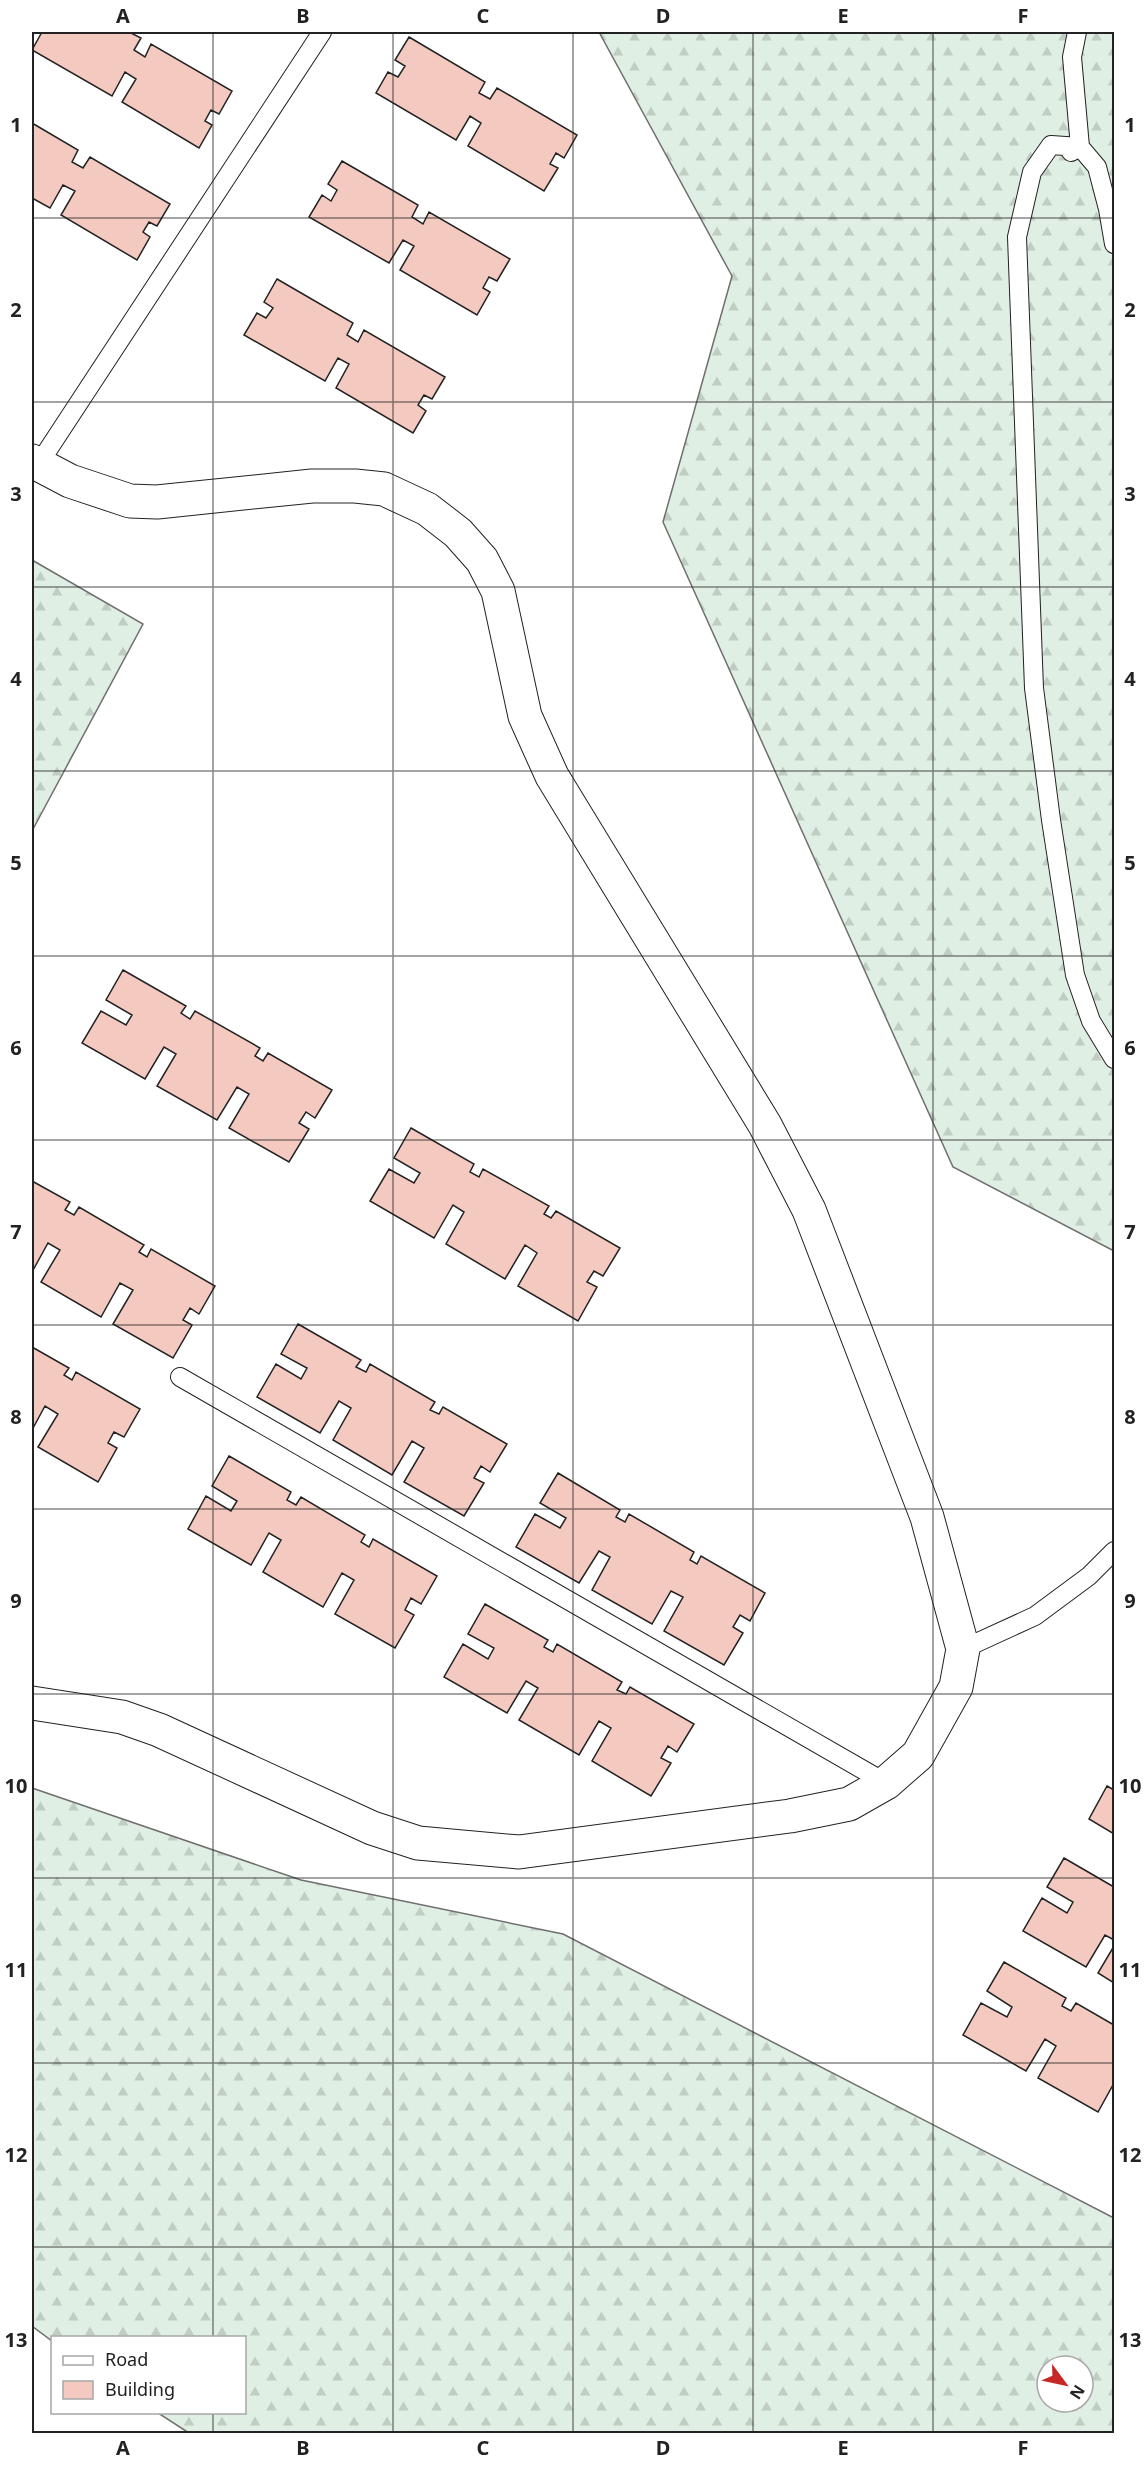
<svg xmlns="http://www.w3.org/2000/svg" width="1146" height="2465" font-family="'Noto Sans',sans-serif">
<defs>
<pattern id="forest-firs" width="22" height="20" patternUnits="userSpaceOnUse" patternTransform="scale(1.5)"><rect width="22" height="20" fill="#e0efe3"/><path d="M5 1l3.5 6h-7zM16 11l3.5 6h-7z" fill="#c0cdc2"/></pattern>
</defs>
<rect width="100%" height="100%" fill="#fff"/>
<!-- forest -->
<path fill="url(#forest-firs)" stroke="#6f6f6f" stroke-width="1.5" fill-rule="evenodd" d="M599,32H1114V1251L953,1167L663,522L732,276Z
M32,560L143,624L32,831Z
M32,1788L301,1880L563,1934L1114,2218V2433H189L158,2413L244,2412V2338H52V2341L32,2326ZM1047,2366H1083V2402H1047Z"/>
<!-- building -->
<path fill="#f3c9c0" stroke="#222" stroke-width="1.5" d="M42,32L53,33L55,32H129L141,38L134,50L145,57L151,44L232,91L219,114L211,110L205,121L212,125L199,148L122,102L136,79L125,72L112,96L32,50Z
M409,37L485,82L479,93L490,99L497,88L577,135L564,158L556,153L550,164L558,168L544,191L468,146L481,123L470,116L456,140L376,93L388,72L398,77L405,66L395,60Z
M32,123L78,150L72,162L83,168L90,157L170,204L157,226L149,222L143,232L150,237L137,260L61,215L75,191L63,185L50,208L32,198Z
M342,161L418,205L412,217L423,224L429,212L510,259L497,281L489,277L483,288L490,292L477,315L400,270L414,246L403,240L389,263L309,217L322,195L331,201L337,190L328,184Z
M277,279L353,323L347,335L358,342L364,330L445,377L432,399L424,395L418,405L426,411L413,433L336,388L349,364L338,358L325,381L244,335L257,313L266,318L273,308L264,302Z
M123,970L186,1006L181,1013L190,1019L195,1011L260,1048L255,1056L263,1061L268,1053L332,1090L315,1118L306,1112L299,1123L309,1129L289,1162L229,1128L249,1094L237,1087L217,1120L157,1086L176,1054L164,1047L145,1079L82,1043L101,1011L126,1025L132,1015L106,1000Z
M411,1128L474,1164L470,1172L479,1177L483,1169L549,1206L544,1214L551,1218L556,1211L620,1248L603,1276L594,1271L587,1282L597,1287L578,1321L518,1286L537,1253L525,1245L505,1279L446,1244L464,1212L453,1205L434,1238L370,1201L389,1169L414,1183L420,1173L394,1158Z
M32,1181L70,1202L65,1210L74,1215L79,1207L144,1245L139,1252L147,1257L151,1249L215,1286L199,1314L190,1308L183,1320L192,1325L173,1358L113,1324L133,1290L120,1283L101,1317L41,1282L60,1250L48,1243L32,1272Z
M298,1324L361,1360L356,1367L366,1372L370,1364L435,1402L430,1410L439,1414L443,1407L507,1444L490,1472L481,1466L474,1478L484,1483L464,1516L404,1482L424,1448L412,1441L392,1475L333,1440L351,1408L339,1401L320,1433L257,1397L276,1364L301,1379L307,1368L281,1354Z
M32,1347L69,1368L64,1375L72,1380L76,1372L140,1409L124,1437L114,1432L108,1443L117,1448L98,1482L38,1447L58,1414L45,1406L32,1430Z
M229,1456L291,1492L287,1500L296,1505L301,1497L365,1535L361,1542L369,1547L373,1539L437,1576L421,1604L411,1598L405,1610L414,1615L395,1648L335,1614L354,1580L342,1573L323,1607L263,1572L281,1540L269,1533L251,1565L188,1529L206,1496L231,1511L237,1501L212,1486Z
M558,1473L620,1510L616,1517L625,1522L629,1514L694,1552L690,1560L697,1564L701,1556L765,1593L750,1621L740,1615L733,1627L743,1633L724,1665L664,1631L683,1597L671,1591L652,1624L592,1590L610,1557L599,1551L579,1583L516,1547L535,1514L560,1528L566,1518L540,1503Z
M485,1604L548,1640L544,1647L553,1652L557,1644L622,1682L617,1690L626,1694L630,1687L694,1724L677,1752L668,1746L661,1758L671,1763L651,1796L592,1761L611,1728L599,1721L579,1755L519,1720L538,1688L526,1681L507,1713L444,1677L463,1644L488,1659L494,1648L468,1634Z
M1107,1786L1114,1790V1834L1089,1819Z
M1064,1858L1114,1887V1940L1105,1935L1086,1967L1023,1931L1042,1898L1067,1913L1073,1902L1047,1887Z
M1114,1946V1983L1098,1973Z
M1004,1962L1066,1998L1062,2006L1071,2011L1076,2003L1114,2025V2083L1098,2112L1038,2078L1056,2046L1045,2039L1026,2071L963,2035L981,2003L1007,2017L1012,2007L987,1991Z"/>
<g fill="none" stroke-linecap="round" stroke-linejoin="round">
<defs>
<path id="service" d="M1071,152L1080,147L1072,57L1077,32
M1114,244L1108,209L1097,167L1080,147L1051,145L1032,172L1017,237L1034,688L1051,820L1075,975L1091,1021L1114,1059
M38,465L322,32
M180,1377L886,1783
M963,1649L1035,1616L1089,1576L1114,1551"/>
<path id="tertiary" d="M32,461L70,481L130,501L157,502L312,486H355L384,489L427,509L458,533L482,560L498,591L525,716L552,776L765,1125L809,1210L927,1517L963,1649L956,1687L918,1755L886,1783L849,1804L790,1816L519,1852L418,1843L372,1828L159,1730L122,1717L32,1703"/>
</defs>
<!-- service casing -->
<use href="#service" stroke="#222" stroke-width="20"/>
<!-- tertiary casing -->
<use href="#tertiary" stroke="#222" stroke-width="35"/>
<!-- service -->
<use href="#service" stroke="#fff" stroke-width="18"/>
<!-- tertiary -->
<use href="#tertiary" stroke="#fff" stroke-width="33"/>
</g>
<!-- grid -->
<path fill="none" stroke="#222" stroke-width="1.5" stroke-opacity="0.55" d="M213,32V2338M393,32V2434M573,32V2434M753,32V2434M933,32V2434M32,218H1114M32,402H1114M32,587H1114M32,771H1114M32,956H1114M32,1140H1114M32,1325H1114M32,1509H1114M32,1694H1114M32,1878H1114M32,2063H1114M32,2247H1114M213,2412V2434"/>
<!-- border -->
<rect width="1146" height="2465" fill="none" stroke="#ffffff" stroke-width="66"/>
<!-- legend -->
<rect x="51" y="2336" width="195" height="78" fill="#ffffff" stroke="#a7a7a7" stroke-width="1.5"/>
<rect x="63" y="2356" width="30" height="9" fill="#ffffff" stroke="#a7a7a7" stroke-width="1.5"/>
<text x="105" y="2366" font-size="18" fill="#222222">Road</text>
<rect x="63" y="2381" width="30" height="18" fill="#f3c9c0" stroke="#a7a7a7" stroke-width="1.5"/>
<text x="105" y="2396" font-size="18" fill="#222222">Building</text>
<!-- north arrow -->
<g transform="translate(1065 2384) rotate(123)"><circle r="28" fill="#ffffff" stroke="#a7a7a7" stroke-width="1.5"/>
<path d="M0-4.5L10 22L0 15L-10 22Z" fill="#c62828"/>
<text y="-9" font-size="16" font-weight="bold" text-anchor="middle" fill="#222222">N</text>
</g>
<rect x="33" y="33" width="1080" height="2399" fill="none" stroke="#222" stroke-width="2"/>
<g font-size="20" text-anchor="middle" font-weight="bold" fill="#222">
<text x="123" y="23">A</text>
<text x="303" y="23">B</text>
<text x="483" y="23">C</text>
<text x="663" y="23">D</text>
<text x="843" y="23">E</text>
<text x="1023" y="23">F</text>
<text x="16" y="132">1</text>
<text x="1130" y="132">1</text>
<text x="16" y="317">2</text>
<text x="1130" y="317">2</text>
<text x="16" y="501">3</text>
<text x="1130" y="501">3</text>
<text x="16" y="686">4</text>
<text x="1130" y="686">4</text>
<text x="16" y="870">5</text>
<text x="1130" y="870">5</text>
<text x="16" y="1055">6</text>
<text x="1130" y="1055">6</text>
<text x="16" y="1239">7</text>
<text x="1130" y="1239">7</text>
<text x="16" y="1424">8</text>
<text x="1130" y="1424">8</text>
<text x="16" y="1608">9</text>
<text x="1130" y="1608">9</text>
<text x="16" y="1793">10</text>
<text x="1130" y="1793">10</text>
<text x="16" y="1977">11</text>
<text x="1130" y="1977">11</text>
<text x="16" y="2162">12</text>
<text x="1130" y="2162">12</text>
<text x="16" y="2347">13</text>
<text x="1130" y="2347">13</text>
<text x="123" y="2455">A</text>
<text x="303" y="2455">B</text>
<text x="483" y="2455">C</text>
<text x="663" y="2455">D</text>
<text x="843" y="2455">E</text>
<text x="1023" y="2455">F</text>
</g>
</svg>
